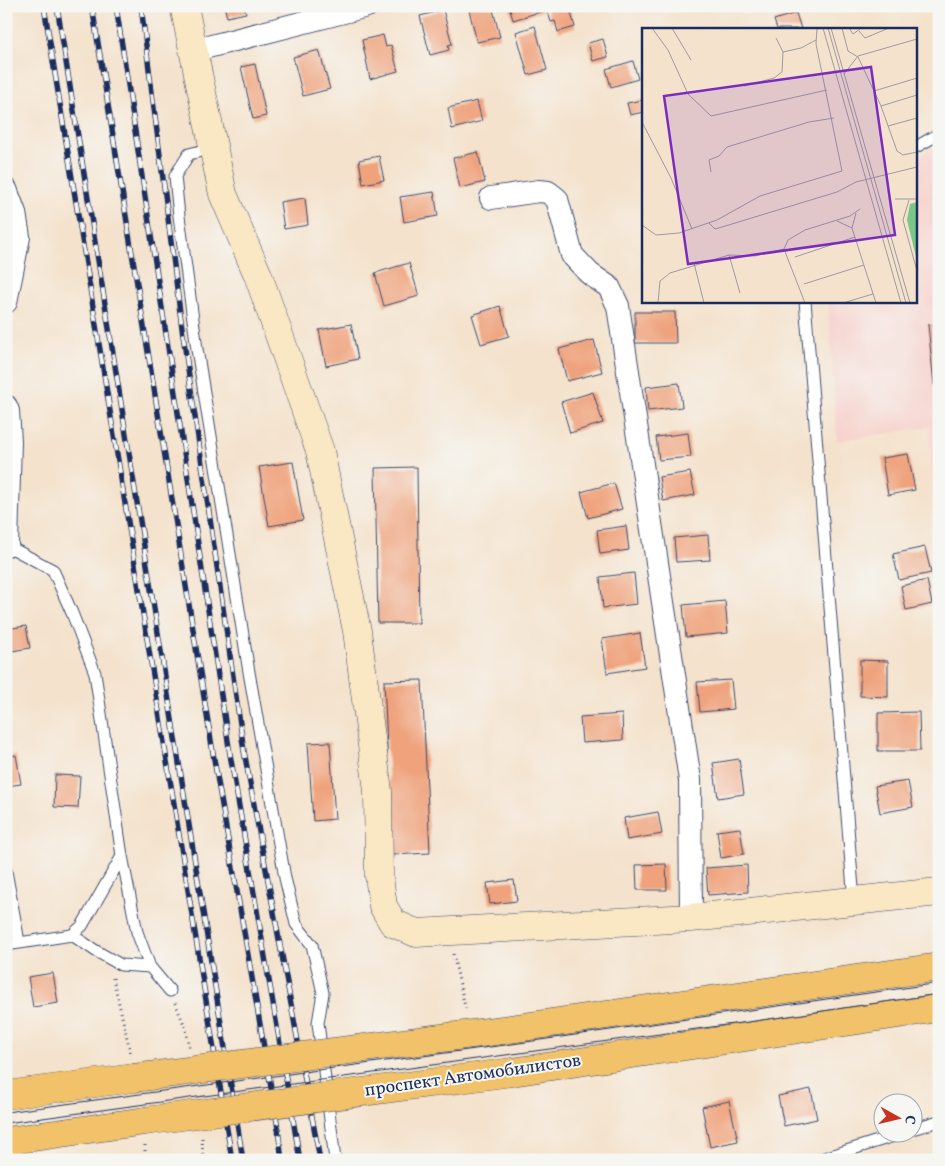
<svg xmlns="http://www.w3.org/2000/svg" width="945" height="1166" font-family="Vollkorn,serif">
<rect width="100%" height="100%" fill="#f6f6f2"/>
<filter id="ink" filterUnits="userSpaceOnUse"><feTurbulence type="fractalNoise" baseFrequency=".02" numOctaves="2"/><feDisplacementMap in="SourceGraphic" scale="10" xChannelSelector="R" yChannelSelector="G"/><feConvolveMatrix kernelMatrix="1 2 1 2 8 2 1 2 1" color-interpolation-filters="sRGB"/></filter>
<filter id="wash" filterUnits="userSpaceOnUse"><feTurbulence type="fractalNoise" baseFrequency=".0096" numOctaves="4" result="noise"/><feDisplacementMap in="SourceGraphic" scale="20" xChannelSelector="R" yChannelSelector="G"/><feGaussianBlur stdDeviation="1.12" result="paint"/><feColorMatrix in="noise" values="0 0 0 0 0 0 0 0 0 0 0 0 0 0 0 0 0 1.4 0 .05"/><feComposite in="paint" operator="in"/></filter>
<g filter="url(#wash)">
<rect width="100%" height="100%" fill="#f4e2cc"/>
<!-- built -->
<path fill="#f7d0cb" d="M939,145V586L929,427L837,441L828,301H916V160L932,147Z"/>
<g id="blocks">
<!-- building -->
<path fill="#efa27c" d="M224,6H244L246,13L227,17Z
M468,6H492L500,37L477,42Z
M509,6H541L543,11L513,20Z
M546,6H569L575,27L558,32L555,21L551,22Z
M443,10L452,44L448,45L449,50L430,55L420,16Z
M796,13L801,29H777L774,20Z
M535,26L547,70L528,75L516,32Z
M383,35L386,47L391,45L398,71L370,79L362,40Z
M603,39L608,57L593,61L588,43Z
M319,50L330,89L303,96L293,57Z
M633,61L638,79L611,87L606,69Z
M255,64L266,116L253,119L241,67Z
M642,100L644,112L630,115L627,103Z
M477,101L482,121L452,129L448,108Z
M478,152L485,182L460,188L453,158Z
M379,156L384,180L363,184L359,160Z
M434,192L438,216L404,222L400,197Z
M305,198L308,225L284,229L280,202Z
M409,263L419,296L384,306L375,273Z
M500,306L509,336L481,344L472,315Z
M635,312H675L676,343H635Z
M351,324L358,359L326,366L319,330Z
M939,324V384L934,385L928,325Z
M594,340L602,372L567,381L559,349Z
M679,383L682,407L648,411L646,387Z
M593,392L603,423L570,433L561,402Z
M688,433L691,457L659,460L656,437Z
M908,454L915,490L888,495L882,458Z
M293,462L303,520L269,526L259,467Z
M417,467L419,623H378L375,468Z
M690,472L695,495L663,501L659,477Z
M614,483L622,509L588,518L581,492Z
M626,526L629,550L600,554L597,530Z
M708,535L710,560L676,562L674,538Z
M925,547L931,573L899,580L893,554Z
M634,573L637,604L603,608L600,577Z
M927,580L932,604L906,610L901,586Z
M725,601L728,633L686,637L683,605Z
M26,626L30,648L6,652V629Z
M640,633L645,667L607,673L602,639Z
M860,660L888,661V697L860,696Z
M422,680L430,853L392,855L384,681Z
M731,680L734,709L700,712L697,682Z
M919,712L920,751H878V713Z
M622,714L623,740L582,743L580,717Z
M330,742L335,819L313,821L308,743Z
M16,755L21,784L6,786V757Z
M739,759L744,794L718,798L713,763Z
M55,775L80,776L78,808L54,807Z
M908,781L913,807L880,813L875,786Z
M658,812L662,834L627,840L624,818Z
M740,828L744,854L721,858L717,831Z
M666,864L667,890H637L636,865Z
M747,865L748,892L708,895L706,868Z
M514,880L517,901L490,904L487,883Z
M53,973L58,1003L33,1007L28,977Z
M811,1089L817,1119L784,1126L778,1096Z
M729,1101L738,1141L710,1147L702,1107Z"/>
</g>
</g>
<g filter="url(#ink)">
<use href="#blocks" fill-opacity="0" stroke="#3c4a6e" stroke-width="1"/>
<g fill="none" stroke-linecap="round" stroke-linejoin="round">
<defs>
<path id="lane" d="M916,147L939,134
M213,148L189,154L175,176L179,216L197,349L249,672L285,878L296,924L312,945L323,993L318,1023L335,1160
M805,301L854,901
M6,545L53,570L72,613L95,673L122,856L137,932L150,967L170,991
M6,871L19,942
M72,935L96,951L121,965L150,967
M6,945L72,935L82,926L122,856
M912,1129L939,1121
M818,1160L900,1134"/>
<path id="street" d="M192,51L367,6
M6,189L15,213L19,237L6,302
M491,198L539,191L548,192L557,199L572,255L590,274L609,287L618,306L690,780L691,918
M6,406L8,411L10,441L7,545"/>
<path id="secondary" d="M184,6L223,194L258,275L320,451L357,631L378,791L379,876L383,906L393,923L416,933L691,918L939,892"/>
<path id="primary" d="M503,1030L939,967
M512,1072L939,1008
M6,1095L134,1078
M6,1141L145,1121"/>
</defs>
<!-- lane casing -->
<use href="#lane" stroke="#3c4a6e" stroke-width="13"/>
<!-- street casing -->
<use href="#street" stroke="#3c4a6e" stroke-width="24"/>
<!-- secondary casing -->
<use href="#secondary" stroke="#3c4a6e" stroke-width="29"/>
<!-- primary casing -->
<use href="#primary" stroke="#3c4a6e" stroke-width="29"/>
<!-- path -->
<path stroke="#3c4a6e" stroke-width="3" stroke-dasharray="1 4" stroke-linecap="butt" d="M453,954L466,1011
M113,978L131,1055
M175,1003L186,1029L189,1047
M202,1138L203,1160
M145,1145V1160"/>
<!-- lane -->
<use href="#lane" stroke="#fff" stroke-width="11"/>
<!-- street -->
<use href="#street" stroke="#fff" stroke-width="22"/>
<!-- secondary -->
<use href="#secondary" stroke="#fae7c3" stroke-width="28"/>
<!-- primary -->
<use href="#primary" stroke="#f2c26a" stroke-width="28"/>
<!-- tram -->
<path stroke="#1b2f5e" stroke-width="1" d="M6,1112L505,1045L939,983
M6,1123L748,1022L939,994"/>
<defs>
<path id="rail" d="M44,6L232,1160
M57,6L243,1160
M92,6L214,759L277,1122L282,1160
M116,6L230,754L300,1160
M141,6L182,328L244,751L320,1160"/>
</defs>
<!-- rail casing -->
<use href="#rail" stroke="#1b2f5e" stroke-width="5.5"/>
<!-- rail -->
<use href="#rail" stroke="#f6f6f2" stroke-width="4" stroke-dasharray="11" stroke-linecap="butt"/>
<defs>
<path id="primary-bridge" d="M134,1078L503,1030
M145,1121L512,1072"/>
</defs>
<!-- primary-bridge casing -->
<use href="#primary-bridge" stroke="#3c4a6e" stroke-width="29" stroke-linecap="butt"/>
<!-- primary-bridge -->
<use href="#primary-bridge" stroke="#f2c26a" stroke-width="28"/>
</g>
</g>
<g text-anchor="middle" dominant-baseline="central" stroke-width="4" stroke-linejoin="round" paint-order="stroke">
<!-- street labels -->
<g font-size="18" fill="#1b2f5e" stroke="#f6f6f2">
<text transform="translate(473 1076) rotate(-8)">проспект Автомобилистов</text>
</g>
</g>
<!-- overview -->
<g transform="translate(642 28)">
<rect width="275" height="275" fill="#f4e2cc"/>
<path d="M275,174V233L265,192L268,176Z" fill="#79c786"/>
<path fill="none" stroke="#9d9aa0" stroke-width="1" d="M10,0L26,22L46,66L69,88L185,62M30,0L49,32M181,0L259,275M186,0L264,275M189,0L268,275M200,0L206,23L216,29L239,78L255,123L261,127L275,124M207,0L211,6L218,1M217,3L223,10L247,0M134,10L141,24M202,46L216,28L275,11M102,58L132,50L140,44L141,24L159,20L174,12M232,63L275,50M239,78L275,67M0,94L29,150L50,201M246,98L275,90M69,144L67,132L77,128L85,119L167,94L192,90M253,171H275M267,172L261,192L275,243M195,193L210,200L234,275M67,195L73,201L80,199L195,164L214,154L275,139M0,197L14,207L37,205L75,192L118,168L200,143L174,16L175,0M210,200L214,185M87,227L98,265M153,229L213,209M52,235L62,275M162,256L222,237M16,275L18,253L28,245L87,227L113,228L142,221M163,275L142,221L146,212L163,202L208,188L218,181M201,275L231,266"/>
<path fill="#7b2cbf" fill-opacity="0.15" stroke="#7b2cbf" stroke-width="2.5" d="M229,39L253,207L46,236L22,68Z"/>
<rect width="275" height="275" fill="none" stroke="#1b2f5e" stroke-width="2.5"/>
</g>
<!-- margin -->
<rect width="945" height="1166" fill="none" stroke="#f6f6f2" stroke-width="25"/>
<!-- north arrow -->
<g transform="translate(898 1118) rotate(98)"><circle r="24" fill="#f6f6f2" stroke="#9ea6b7"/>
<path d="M0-4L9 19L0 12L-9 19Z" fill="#c8321e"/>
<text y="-8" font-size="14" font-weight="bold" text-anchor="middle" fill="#1b2f5e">С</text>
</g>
</svg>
